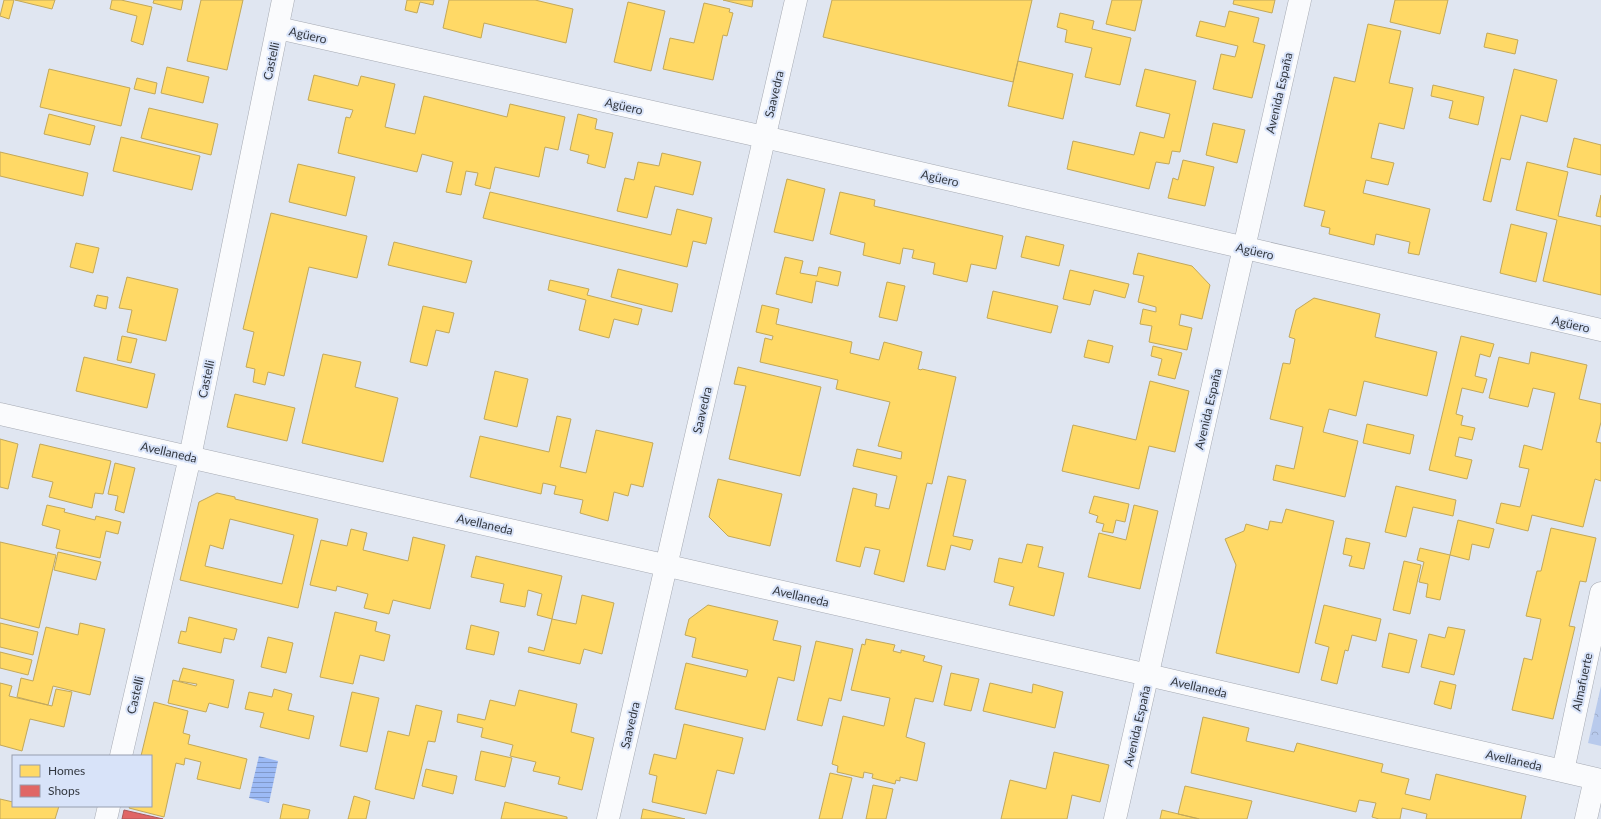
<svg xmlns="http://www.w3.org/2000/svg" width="1601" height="819" font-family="Lato,sans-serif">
<defs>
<pattern id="park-crowns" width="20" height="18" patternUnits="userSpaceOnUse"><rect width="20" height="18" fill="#b8caec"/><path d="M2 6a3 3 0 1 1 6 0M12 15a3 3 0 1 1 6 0" fill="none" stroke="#9faecb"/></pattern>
<pattern id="water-rules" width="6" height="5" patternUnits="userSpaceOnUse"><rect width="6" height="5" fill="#9cbaf5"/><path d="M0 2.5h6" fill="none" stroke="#8098c8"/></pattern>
</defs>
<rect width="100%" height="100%" fill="#e0e6f1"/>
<!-- park -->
<path fill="url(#park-crowns)" d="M1601,686V746L1588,743Z"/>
<!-- water -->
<path fill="url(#water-rules)" d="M259,756L278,761L269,803L249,798Z"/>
<!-- homes -->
<path fill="#ffd966" stroke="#c2a85a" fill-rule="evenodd" d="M4,0H14L9,19L0,16Z
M15,0H55L52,9Z
M112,0H121L152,7L143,45L131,41L137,16L110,9Z
M154,0H183L181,10L153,3Z
M201,0H243L227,70L187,61Z
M407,0H434L433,5L420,2L417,13L405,10Z
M449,0H535L573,9L566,43L484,23L481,38L443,28Z
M723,0H753L752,7Z
M832,0H1032L1013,82L823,37Z
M1112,0H1142L1135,31L1106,24Z
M1234,0H1275L1272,13L1233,4Z
M1395,0H1448L1440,34L1390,22Z
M628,2L665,11L651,71L614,62Z
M704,3L730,9L729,12L733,13L727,36L723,35L713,80L663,69L670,38L694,43Z
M1229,11L1259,18L1253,42L1265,45L1252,98L1213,89L1221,54L1235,57L1238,46L1196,36L1200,21L1225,27Z
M1060,13L1094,21L1092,29L1131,38L1120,85L1085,77L1092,48L1065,42L1067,30L1057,27Z
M1368,24L1401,31L1389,83L1413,88L1404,129L1379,123L1371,158L1394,163L1388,185L1366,180L1363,193L1430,209L1419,255L1408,253L1410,242L1376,234L1374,245L1329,234L1330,228L1321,226L1325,211L1304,206L1334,77L1355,82Z
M1487,33L1518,40L1515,54L1484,47Z
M1018,61L1073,74L1063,119L1008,106Z
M167,67L209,77L203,103L161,93Z
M49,69L130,88L121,126L40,107Z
M1145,69L1196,81L1180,152L1172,151L1169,164L1156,162L1149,189L1067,169L1073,141L1134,155L1140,132L1164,138L1170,114L1136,106Z
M1514,69L1557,80L1547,122L1521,115L1510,160L1501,158L1491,202L1483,200Z
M314,75L358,86L361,76L395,84L385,127L415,134L424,96L507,117L510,104L565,117L558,150L545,147L539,177L495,167L490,189L475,185L478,173L466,171L461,195L446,192L453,162L422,154L417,172L338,153L346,117L350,118L353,110L308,100Z
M137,78L157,83L155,94L134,89Z
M1433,85L1484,97L1478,125L1449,118L1453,101L1431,96Z
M149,108L218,124L211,155L141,138Z
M49,114L95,126L90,145L44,134Z
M578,114L597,119L595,129L613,133L605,168L587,163L589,155L570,150Z
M1213,123L1245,130L1237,163L1206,155Z
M121,137L200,156L192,190L113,171Z
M1574,138L1601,145V175L1567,167Z
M0,152L88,173L83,196L0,176Z
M662,153L701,162L693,195L655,186L647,218L617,211L625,178L634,180L638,162L659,166Z
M1183,160L1214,167L1205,206L1168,198L1173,178L1178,180Z
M1527,162L1568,172L1558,216L1601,226V295L1543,281L1557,220L1516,210Z
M298,164L355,177L346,216L289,202Z
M787,179L825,189L813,241L774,232Z
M490,192L671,235L677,209L712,218L706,244L693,241L687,267L483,218Z
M840,192L875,200L874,206L1003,236L996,269L971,264L967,282L933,274L935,263L912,258L914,250L903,248L900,264L863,255L865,243L830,234Z
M1601,195V217L1596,216Z
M271,213L367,236L357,278L309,267L284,376L268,372L265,385L253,382L255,369L246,367L254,332L243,329Z
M1511,224L1547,233L1536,282L1500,273Z
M1026,236L1064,245L1059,266L1021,257Z
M394,242L472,261L466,283L388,265Z
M76,243L99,248L93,273L70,267Z
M1138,253L1192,266L1210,285L1202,319L1181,314L1179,325L1192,328L1187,350L1149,342L1152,326L1140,324L1143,309L1156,312V307L1138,302L1144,276L1133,274Z
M785,257L803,261L800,273L817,276L819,267L841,272L838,286L816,281L812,303L776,294Z
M618,269L678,284L672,312L611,297Z
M1070,270L1129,284L1125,298L1094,290L1090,305L1063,299Z
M127,277L178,289L166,341L127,332L132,310L119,308Z
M550,280L589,289L587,295L642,309L638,325L614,319L609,338L579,330L586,300L548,290Z
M887,282L905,286L897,321L879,317Z
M993,291L1058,306L1051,333L987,318Z
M97,295L108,297L106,309L94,306Z
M1314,298L1380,314L1375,337L1437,352L1427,396L1364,381L1356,416L1329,409L1323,432L1358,441L1345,497L1273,480L1276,465L1294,469L1303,427L1270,419L1283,363L1290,364L1295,339L1289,337L1296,310Z
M762,305L779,309L776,324L852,342L850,353L879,360L884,342L922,352L918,369L921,370L922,369L956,377L932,484L927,483L904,582L874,574L880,550L865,547L860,567L836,561L853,488L877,494L875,506L889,509L897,476L853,466L857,449L901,459L902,452L878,446L890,402L836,389L838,380L760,362L765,338L772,340L773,336L756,332Z
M423,306L454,313L449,333L436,330L427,366L410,362Z
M122,336L137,339L131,363L117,360Z
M1461,336L1494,344L1490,357L1480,354L1475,376L1487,379L1483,393L1462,388L1456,414L1463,416L1461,425L1475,428L1472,440L1459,437L1455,456L1472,460L1467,479L1429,470Z
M1088,340L1113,346L1109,363L1084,357Z
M1153,346L1182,353L1175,379L1158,375L1162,359L1151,356Z
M1531,352L1587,365L1579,399L1601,404V422L1596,442L1601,443V481L1595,479L1583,527L1532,515L1528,531L1496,523L1501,503L1520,507L1529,469L1519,467L1524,445L1542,450L1555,393L1533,388L1528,407L1489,398L1499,357L1529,364Z
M323,354L361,362L355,387L398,398L383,462L302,443Z
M84,357L155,374L147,408L76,391Z
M738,367L821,387L800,476L729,459L746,386L734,384Z
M495,371L528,379L517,427L484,419Z
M1150,381L1189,391L1175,452L1149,446L1139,489L1062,471L1073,425L1136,440Z
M235,394L295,408L287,441L227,427Z
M557,416L571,419L560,467L586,473L596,430L653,443L643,487L631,484L628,496L614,492L608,521L580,513L583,500L554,494L556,486L543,483L541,494L470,477L480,436L549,452Z
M1367,424L1414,435L1410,454L1363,443Z
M0,439L18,444L8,489L0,487Z
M40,444L111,461L103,494L95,493L92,508L49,497L53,482L32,477Z
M115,463L135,468L124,513L115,510L118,496L108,494Z
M948,476L966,480L953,536L973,540L970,550L951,545L945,570L927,566Z
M718,479L782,494L770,546L728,536L709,517Z
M1396,486L1456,500L1453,516L1413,507L1406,537L1385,532Z
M217,493L235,497V499L318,519L298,608L180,580L199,502ZM230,519L294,535L282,584L205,566L210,545L223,549Z
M1094,496L1129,504L1125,522L1116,520L1113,533L1102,531L1104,524L1096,522L1098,516L1089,513Z
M47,505L65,509L64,512L95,520L96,516L121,522L118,534L106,531L100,558L56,548L60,530L42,525Z
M1134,505L1158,511L1140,589L1088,577L1099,533L1126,540Z
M1286,509L1334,521L1299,673L1216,653L1236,565L1225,539L1244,531L1246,524L1268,530L1270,521L1282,523Z
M1458,520L1494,529L1489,548L1472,544L1469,560L1450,555L1440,600L1426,597L1428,584L1419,582L1424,562L1417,560L1420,548L1450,555Z
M1551,528L1596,538L1586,582L1580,581L1569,626L1575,627L1553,719L1512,710L1524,658L1532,660L1541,619L1526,616L1537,571H1541Z
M351,529L367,533L363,550L408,561L413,537L445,545L430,609L393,600L389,614L364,608L368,594L337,586L336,591L310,585L321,540L347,546Z
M1346,538L1370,543L1364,569L1349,566L1352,556L1343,554Z
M0,542L56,555L39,628L0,618Z
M1027,544L1043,547L1038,567L1064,573L1054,616L1009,605L1014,587L994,582L999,558L1022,563Z
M58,552L101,562L96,580L54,570Z
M476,556L562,576L552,619L537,615L542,594L528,590L525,607L500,602L504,584L471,577Z
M1404,561L1421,565L1410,614L1393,610Z
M582,595L614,603L602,654L584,649L580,664L528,652L529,647L544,651L552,619L576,624Z
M708,605L778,621L773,640L801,646L794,681L778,677L765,730L675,709L686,663L746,677L748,670L692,657L696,638L685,635L689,619Z
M1324,605L1381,619L1376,641L1352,635L1348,651L1345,650L1337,684L1321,680L1329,647L1315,643Z
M335,612L377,622L375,631L390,635L384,661L360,655L353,684L320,677Z
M189,617L237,629L234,640L224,638L221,653L178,643L181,631L186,632Z
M0,623L38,632L33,655L0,647Z
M80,623L105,629L90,695L53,686L48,705L17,697L21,678L33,681L46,627L78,635Z
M471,625L499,632L494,655L466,649Z
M1448,627L1465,630L1454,675L1421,667L1429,634L1445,638Z
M1389,633L1417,640L1409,673L1382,667Z
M268,637L293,643L286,673L261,667Z
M866,639L895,645L893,651L901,653V650L925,656L923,661L942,666L933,702L915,698L906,737L925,743L917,781L900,777V781L896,780L895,784L872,778L873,774L864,772L863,778L837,772L838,766L832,764L843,716L884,726L890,698L851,690L862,644L865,645Z
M816,641L853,649L841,701L829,698L822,726L797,720Z
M0,652L32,660L28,675L0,668Z
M183,668L234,680L228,708L209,703L206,712L168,703L173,680L196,686L197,684L179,681Z
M951,673L979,679L971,711L944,705Z
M1440,681L1456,685L1451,709L1434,704Z
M0,683L12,686L9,696L52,706L56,689L72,692L64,727L30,719L22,751L0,745Z
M990,683L1032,693L1033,684L1063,692L1055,728L983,711Z
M274,689L292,694L288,710L314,716L309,739L260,727L264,713L245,709L249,692L272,697Z
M519,690L577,704L571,732L594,738L582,790L558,784L560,777L533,771L536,762L510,756L513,745L481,737L483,728L457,722L458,714L485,720L490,700L515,706Z
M352,692L379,698L367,752L340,746Z
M154,702L188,711L183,733L190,735L188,744L247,759L240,789L197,779L201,762L185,758L184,765L176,763L164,817L129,808L130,806H151V756H141Z
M416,705L442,711L435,742L428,741L414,799L375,789L388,731L409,736Z
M1203,717L1249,728L1246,741L1294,752L1297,743L1383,764L1381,772L1409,779L1405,794L1430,800L1436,774L1526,796L1521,819H1426L1427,814L1402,808L1400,819H1379L1372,817L1376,803L1359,800L1356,812L1191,773Z
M684,724L743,738L734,774L717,770L706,814L652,802L657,776L649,774L654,754L676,759Z
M481,751L512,758L505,787L475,780Z
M1054,752L1109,765L1100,802L1072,795L1067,819H1001L1010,780L1046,789Z
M426,769L457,776L453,794L422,786Z
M830,773L852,778L842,819H819Z
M873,785L893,789L886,819H866Z
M1185,786L1252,801L1247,819H1200L1178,814Z
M354,796L370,801L366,819H348Z
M0,799L13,802V806H59L55,819H0Z
M505,802L567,817V819H501Z
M283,804L310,810L308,819H280Z
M643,809L685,819H641Z
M1162,810L1199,819H1160Z"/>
<!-- shops -->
<path fill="#e06666" stroke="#ac585a" d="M124,810L163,819H122Z"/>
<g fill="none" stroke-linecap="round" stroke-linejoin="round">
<defs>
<path id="minor" d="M278,28L764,137L1601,330
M0,414L1148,675L1601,780
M121,756L190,457L283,0
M1563,771L1601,593
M106,819L109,806
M608,819L796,0
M1586,819L1595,779"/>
<path id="secondary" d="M1115,819L1300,0"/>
</defs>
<!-- minor casing -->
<use href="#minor" stroke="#a5a9b2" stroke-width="23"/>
<!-- secondary casing -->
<use href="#secondary" stroke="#a5a9b2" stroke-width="23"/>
<!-- minor -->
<use href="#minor" stroke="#fafbfd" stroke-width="22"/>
<!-- secondary -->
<use href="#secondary" stroke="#fafbfd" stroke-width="22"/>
</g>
<g text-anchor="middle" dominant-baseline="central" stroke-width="4" stroke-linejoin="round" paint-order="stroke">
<!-- street labels -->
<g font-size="12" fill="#32373f" stroke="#d8e3f9">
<text transform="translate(308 35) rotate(13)">Agüero</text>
<text transform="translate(271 61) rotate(-78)">Castelli</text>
<text transform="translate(1279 93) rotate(-77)">Avenida España</text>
<text transform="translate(774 94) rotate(-77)">Saavedra</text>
<text transform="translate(624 106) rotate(13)">Agüero</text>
<text transform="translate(940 178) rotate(13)">Agüero</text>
<text transform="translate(1255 251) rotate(13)">Agüero</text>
<text transform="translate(1571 324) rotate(13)">Agüero</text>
<text transform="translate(206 379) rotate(-78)">Castelli</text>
<text transform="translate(1208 409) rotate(-77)">Avenida España</text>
<text transform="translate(702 410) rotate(-77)">Saavedra</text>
<text transform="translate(169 452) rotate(13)">Avellaneda</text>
<text transform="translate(485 524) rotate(13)">Avellaneda</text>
<text transform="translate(801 596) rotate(13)">Avellaneda</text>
<text transform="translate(1582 682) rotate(-78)">Almafuerte</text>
<text transform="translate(1199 687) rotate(13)">Avellaneda</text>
<text transform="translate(135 695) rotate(-77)">Castelli</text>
<text transform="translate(630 725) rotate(-77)">Saavedra</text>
<text transform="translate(1137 726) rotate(-77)">Avenida España</text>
<text transform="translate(1514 760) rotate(13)">Avellaneda</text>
</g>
</g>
<!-- legend -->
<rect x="12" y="755" width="140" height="52" fill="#d8e3f9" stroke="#969eaf"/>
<rect x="20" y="765" width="20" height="12" fill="#ffd966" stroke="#969eaf"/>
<text x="48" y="775" font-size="12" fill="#32373f">Homes</text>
<rect x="20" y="785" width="20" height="12" fill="#e06666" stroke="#969eaf"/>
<text x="48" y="795" font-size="12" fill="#32373f">Shops</text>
</svg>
